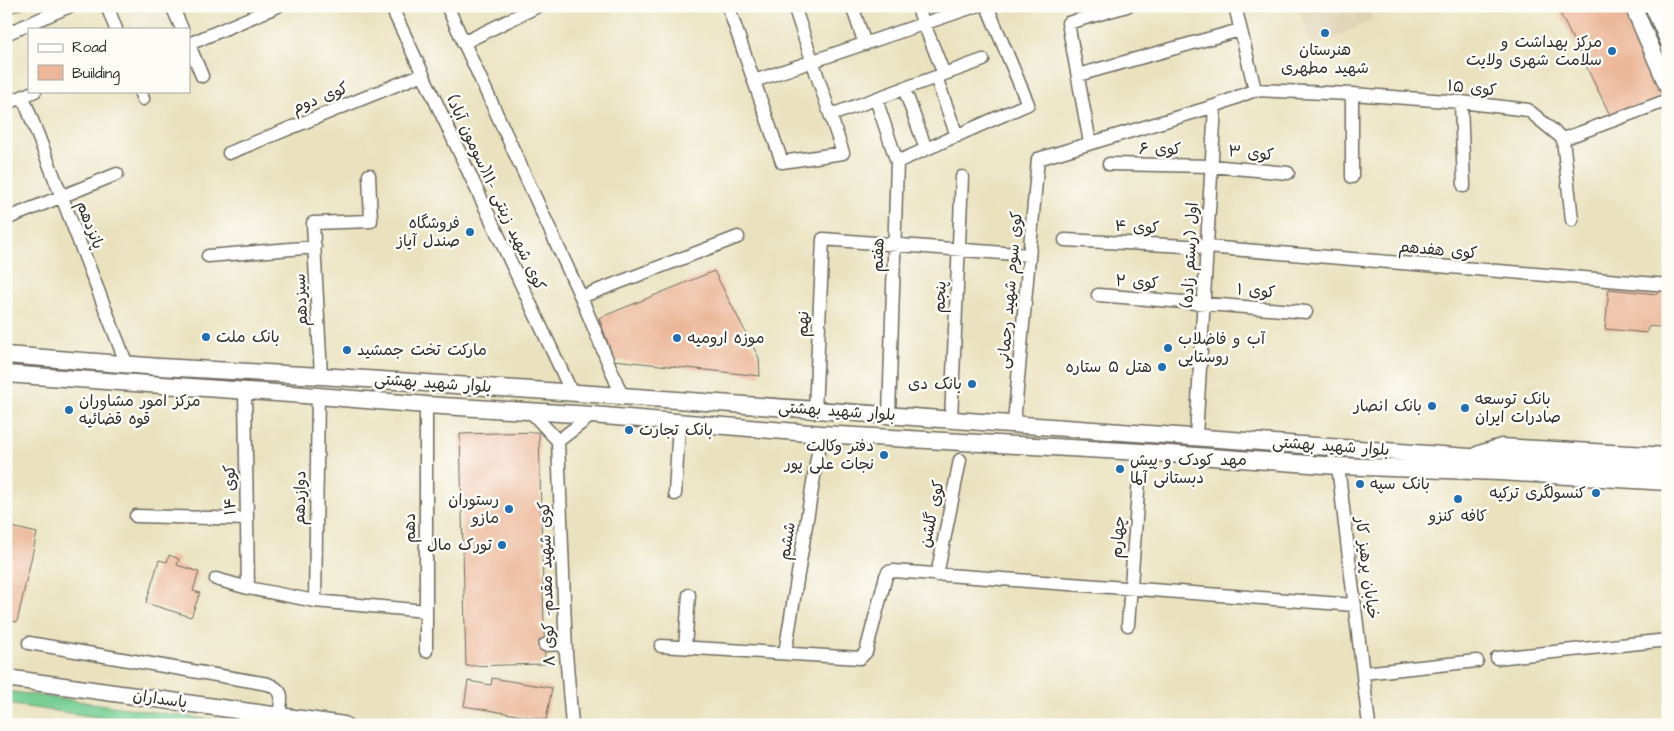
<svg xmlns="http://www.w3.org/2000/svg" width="1674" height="731" font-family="'Architects Daughter','Playpen Sans Arabic',sans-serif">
<rect width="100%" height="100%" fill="#fdfcf7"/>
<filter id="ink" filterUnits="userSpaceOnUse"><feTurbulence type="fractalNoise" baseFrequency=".02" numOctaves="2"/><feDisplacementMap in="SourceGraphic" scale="10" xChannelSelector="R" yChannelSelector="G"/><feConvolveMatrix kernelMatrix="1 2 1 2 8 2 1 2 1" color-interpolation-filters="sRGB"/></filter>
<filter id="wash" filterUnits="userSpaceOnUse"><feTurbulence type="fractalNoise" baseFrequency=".0096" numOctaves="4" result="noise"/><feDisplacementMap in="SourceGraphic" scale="20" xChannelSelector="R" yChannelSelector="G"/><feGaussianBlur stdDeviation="1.12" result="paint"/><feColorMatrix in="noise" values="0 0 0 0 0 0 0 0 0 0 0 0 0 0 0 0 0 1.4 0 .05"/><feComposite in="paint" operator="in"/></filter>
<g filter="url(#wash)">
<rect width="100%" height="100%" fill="#eae2bf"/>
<!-- built -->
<path fill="#dfd3b4" d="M1298,6H1367L1373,20L1313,47Z"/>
<!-- green -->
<path fill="#77cf94" stroke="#517d60" d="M6,691L247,725H155L6,704Z"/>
<g id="blocks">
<!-- building -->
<path fill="#ecb799" d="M6,6H29L6,15Z
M1559,6H1624L1668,95L1610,115L1557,7Z
M714,271L759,358L760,376L614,360L599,318Z
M1609,289L1657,294L1658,291L1668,292V328L1648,326L1647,333L1605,329Z
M539,432L545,664L466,666L460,434Z
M6,519L13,520L12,527L37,533L17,622L6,620Z
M169,555L179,559L177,565L199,572L193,591L200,593L191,617L146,603L159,560L167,562Z
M492,678L552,688L546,720L464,706L468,681L491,685Z"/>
</g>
</g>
<g filter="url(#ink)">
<use href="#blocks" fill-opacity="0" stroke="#6e6b5f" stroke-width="1"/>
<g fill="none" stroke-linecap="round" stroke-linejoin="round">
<defs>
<path id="minor" d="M107,6L116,29
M172,6L182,29
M391,6L572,393
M447,6L581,297L622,396
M728,6L782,162L843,153L794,6
M852,6L865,44
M917,6L944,74
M1235,6L1255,90
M6,34L70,6
M463,43L538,6
M189,44L278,6
M189,45L202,76
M1078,75L1240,30
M936,77L957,136
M754,81L976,6
M904,88L926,149
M140,91L143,99
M1352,94V177
M23,97L127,365
M876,99L897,162L889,415
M1461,102L1464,186
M6,104L35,91
M831,115L983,60
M1563,139L1572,220
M1090,143L1068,23L1127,6
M229,153L423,74
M897,162L1028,104L987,6
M1109,164L1211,166L1288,173
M6,219L117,174
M1065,240L1207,247L1668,285
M208,256L315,247
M1098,295L1306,312
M581,297L738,237
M321,376L313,223L371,221L369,175
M245,391L248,588
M426,405V651
M815,410L823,239L1029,255
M531,412L558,441L592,415
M951,419L962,177
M1014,423L1038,159L1215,106L1255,90L1352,94L1461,102L1528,110L1563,139L1668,100
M1196,436L1215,106
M558,441L566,653L572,725
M1338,466L1369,725
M675,494L679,423
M136,516L247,519
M937,575L960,460
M216,579L248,588L315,601L426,611
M315,601L318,396
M1128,625L1141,452
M29,643L268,684C286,691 281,699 279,715
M545,645L558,644L563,646L566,653
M661,646L860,658L866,652L886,576L888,572L893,571L1355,605
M685,647L689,595
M785,653L821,434
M1497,658L1668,640
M1363,673L1477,661"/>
<path id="major" d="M1633,6L1668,87
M1653,6L1668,40
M6,355L160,367L321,376L622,396L1497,459L1668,468
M6,374L318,396L426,405L592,415L821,434L1141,452L1338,466L1500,472L1668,482
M1479,454L1501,447L1668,456
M6,678L344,725"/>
</defs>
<!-- minor casing -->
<use href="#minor" stroke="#6e6b5f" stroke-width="15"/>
<!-- major casing -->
<use href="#major" stroke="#6e6b5f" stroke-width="19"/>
<!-- minor -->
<use href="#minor" stroke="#fff" stroke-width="12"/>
<!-- major -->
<use href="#major" stroke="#fff" stroke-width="16"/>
</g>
</g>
<!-- markers -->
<g fill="#1f6fb2" stroke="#fdfcf7" stroke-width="2">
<circle cx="1325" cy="33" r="5"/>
<circle cx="1612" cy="51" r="5"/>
<circle cx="470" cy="232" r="5"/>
<circle cx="206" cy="337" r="5"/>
<circle cx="677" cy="338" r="5"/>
<circle cx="1168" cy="348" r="5"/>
<circle cx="347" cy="350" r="5"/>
<circle cx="1162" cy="367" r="5"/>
<circle cx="972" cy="384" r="5"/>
<circle cx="1432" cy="406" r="5"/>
<circle cx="1465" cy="408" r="5"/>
<circle cx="69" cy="410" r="5"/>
<circle cx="629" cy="430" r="5"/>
<circle cx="884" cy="455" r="5"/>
<circle cx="1120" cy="469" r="5"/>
<circle cx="1360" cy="484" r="5"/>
<circle cx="1596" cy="493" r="5"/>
<circle cx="1458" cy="499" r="5"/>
<circle cx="509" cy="509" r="5"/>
<circle cx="502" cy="545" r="5"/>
</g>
<g text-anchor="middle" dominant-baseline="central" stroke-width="5" stroke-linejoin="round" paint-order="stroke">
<!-- poi labels -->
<g font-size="16" fill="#2b2b2b" stroke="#fdfcf7" text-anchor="end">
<text x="1602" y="42">مرکز بهداشت و<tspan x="1602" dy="18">سلامت شهری ولایت</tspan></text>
<text x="1325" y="50" text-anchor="middle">هنرستان<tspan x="1325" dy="18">شهید مطهری</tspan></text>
<text x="460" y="223">فروشگاه<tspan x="460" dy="18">صندل آیاز</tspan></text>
<text x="216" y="337" text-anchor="start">بانک ملت</text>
<text x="687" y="338" text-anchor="start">موزه ارومیه</text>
<text x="1178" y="339" text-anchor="start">آب و فاضلاب<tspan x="1178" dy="18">روستایی</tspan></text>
<text x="357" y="350" text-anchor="start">مارکت تخت جمشید</text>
<text x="1152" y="367">هتل ۵ ستاره</text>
<text x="962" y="384">بانک دی</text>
<text x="1475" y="399" text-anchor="start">بانک توسعه<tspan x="1475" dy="18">صادرات ایران</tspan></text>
<text x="79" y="401" text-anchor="start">مرکز امور مشاوران<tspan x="79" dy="18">قوه قضائیه</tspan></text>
<text x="1422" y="406">بانک انصار</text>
<text x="639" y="430" text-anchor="start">بانک تجارت</text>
<text x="874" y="446">دفتر وکالت<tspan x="874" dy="18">نجات علی پور</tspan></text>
<text x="1130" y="460" text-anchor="start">مهد کودک و پیش<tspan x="1130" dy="18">دبستانی آلما</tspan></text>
<text x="1370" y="484" text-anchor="start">بانک سپه</text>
<text x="1586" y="493">کنسولگری ترکیه</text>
<text x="499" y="500">رستوران<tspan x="499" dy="18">مازو</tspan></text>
<text x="1458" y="516" text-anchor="middle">کافه کنزو</text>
<text x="492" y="545">تورک مال</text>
</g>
<!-- street labels -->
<g font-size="16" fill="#2b2b2b" stroke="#fdfcf7">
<text transform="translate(1472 88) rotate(6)">کوی ۱۵</text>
<text transform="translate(320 98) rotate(-22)">کوی دوم</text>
<text transform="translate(1160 149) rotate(1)">کوی ۶</text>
<text transform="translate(1251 153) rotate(5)">کوی ۳</text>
<text transform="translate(496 193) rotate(65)">کوی شهید زینتی -۱۱(سومون آباد)</text>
<text transform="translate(90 225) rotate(69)">پانزدهم</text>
<text transform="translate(1137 227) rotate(3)">کوی ۴</text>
<text transform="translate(1438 250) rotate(5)">کوی هفدهم</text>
<text transform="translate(878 255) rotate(-88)">هفتم</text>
<text transform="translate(1190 255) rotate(-87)">اول (رستم زاده)</text>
<text transform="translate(1137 282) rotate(4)">کوی ۲</text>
<text transform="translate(1010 290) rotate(-85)">کوی سوم شهید رحمانی</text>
<text transform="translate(1256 291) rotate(5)">کوی ۱</text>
<text transform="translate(940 297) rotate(-87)">پنجم</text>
<text transform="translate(301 300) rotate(-93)">سیزدهم</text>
<text transform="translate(803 324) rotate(-88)">نهم</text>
<text transform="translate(433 383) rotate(4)">بلوار شهید بهشتی</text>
<text transform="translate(837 411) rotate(4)">بلوار شهید بهشتی</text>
<text transform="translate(1331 446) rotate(4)">بلوار شهید بهشتی</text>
<text transform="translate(230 490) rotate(-91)">کوی ۱۴</text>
<text transform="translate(300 498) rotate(-89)">دوازدهم</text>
<text transform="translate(932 514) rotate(-78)">کوی گلشن</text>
<text transform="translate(410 528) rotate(-90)">دهم</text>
<text transform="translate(1118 537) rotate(-85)">چهارم</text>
<text transform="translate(787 541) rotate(-81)">ششم</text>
<text transform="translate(1367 568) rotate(83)">خیابان پرهیز کار</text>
<text transform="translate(547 584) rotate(-92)">کوی شهید مقدم- کوی ۸</text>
<text transform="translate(160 699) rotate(8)">پاسداران</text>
</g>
</g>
<!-- margin -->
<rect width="1674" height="731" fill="none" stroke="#fdfcf7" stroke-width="25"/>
<!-- legend -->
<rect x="28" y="28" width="162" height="65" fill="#fdfcf7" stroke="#a9a8a5"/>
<rect x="38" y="44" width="25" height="8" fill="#ffffff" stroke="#a9a8a5"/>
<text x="72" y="52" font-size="15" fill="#2b2b2b">Road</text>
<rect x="38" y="65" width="25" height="15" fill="#ecb799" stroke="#a9a8a5"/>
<text x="72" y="78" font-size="15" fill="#2b2b2b">Building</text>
</svg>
